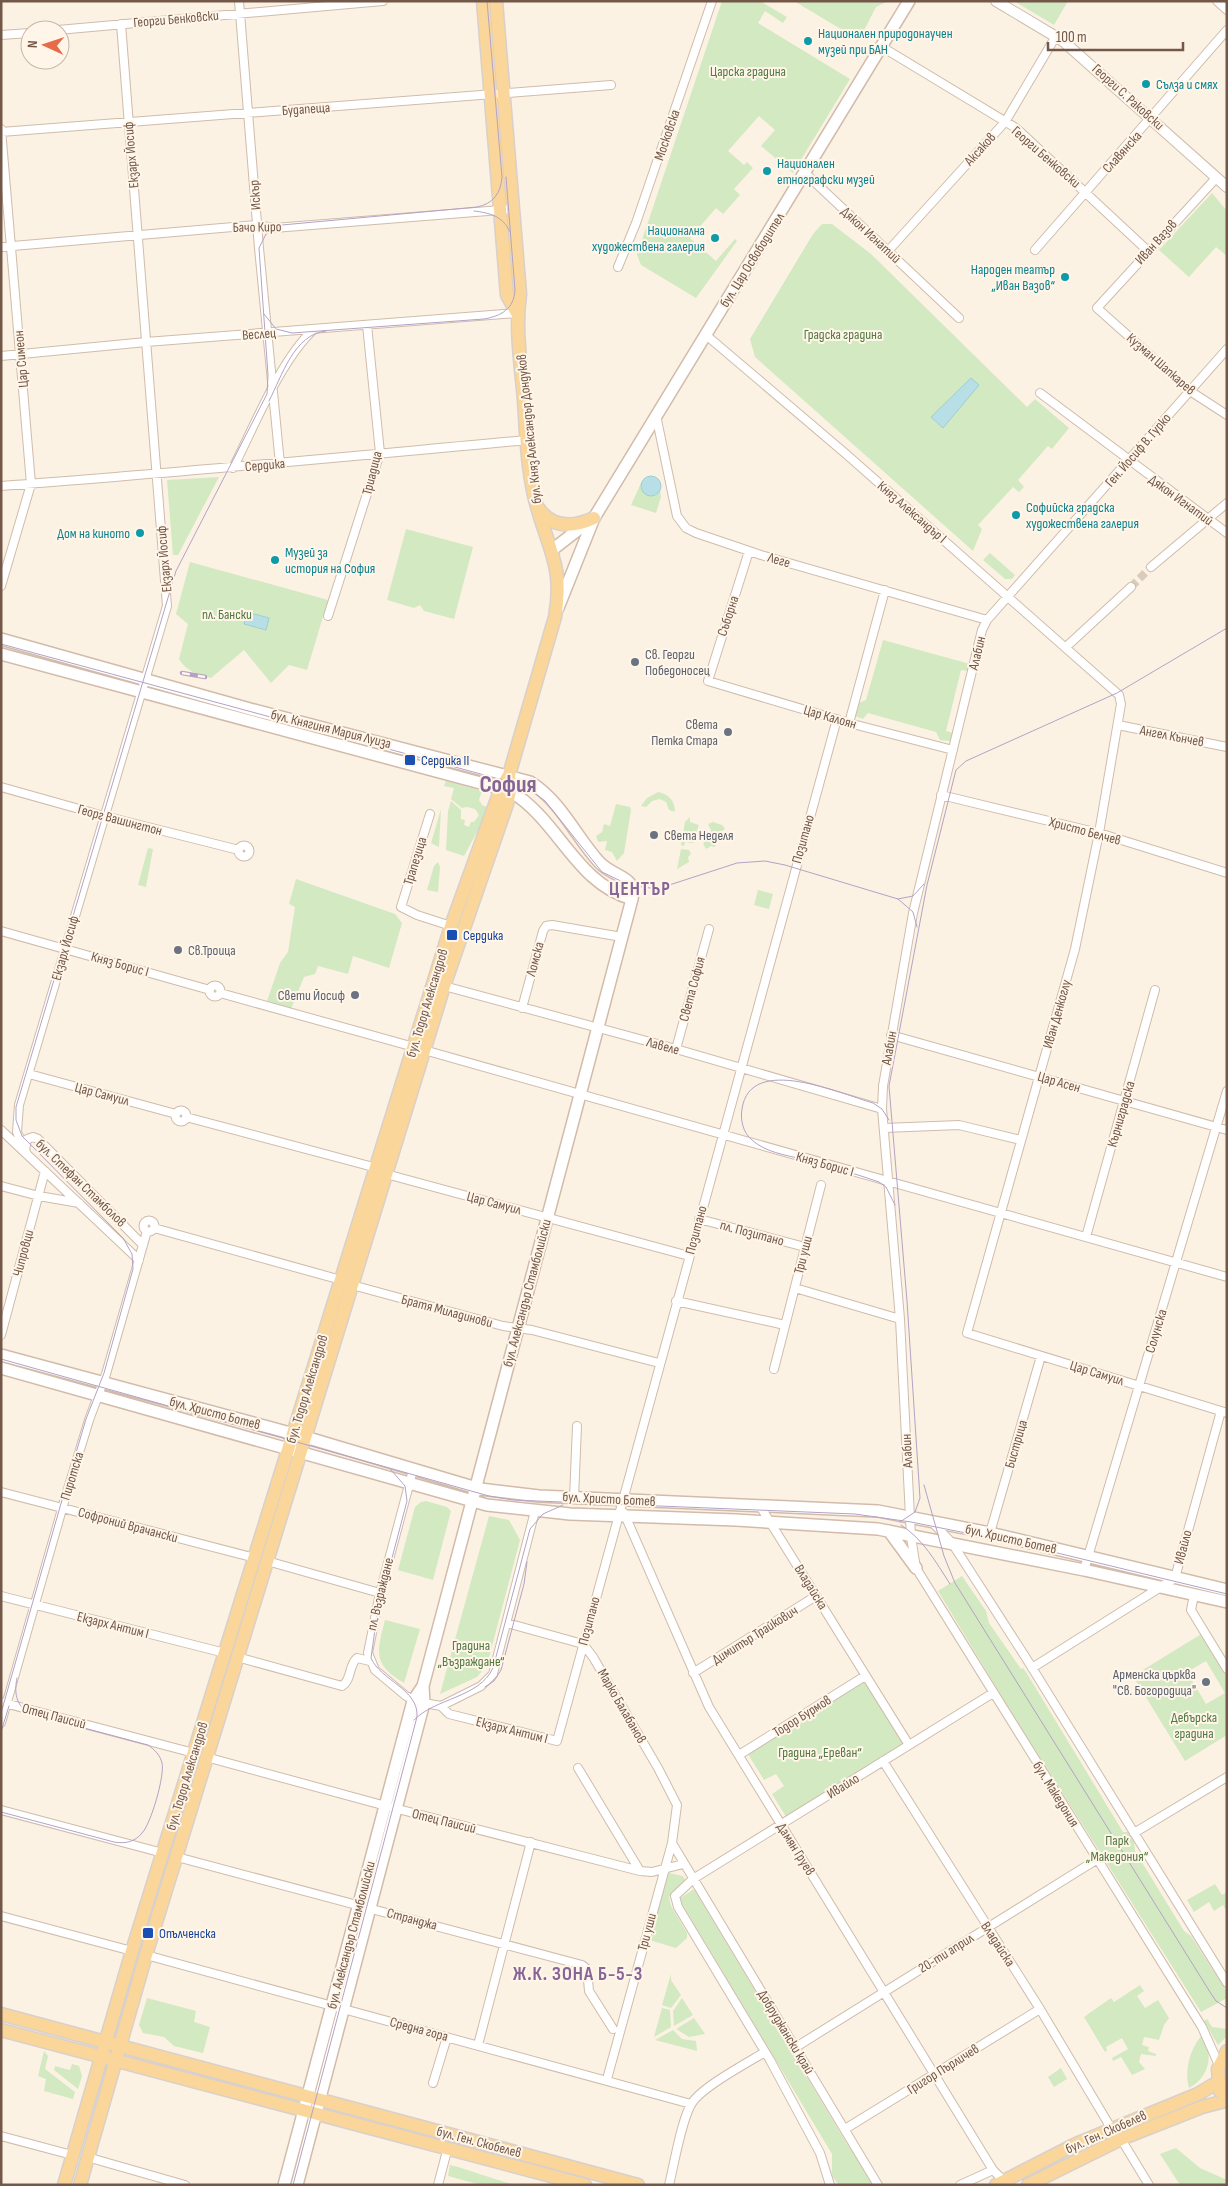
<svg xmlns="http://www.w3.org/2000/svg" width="1228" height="2186" font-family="'Sofia Sans Condensed',sans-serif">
<rect width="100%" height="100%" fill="#fcf2e3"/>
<!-- green -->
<path fill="#d2e9c1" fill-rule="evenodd" d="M722,1H760L787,17L783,23L765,11L758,23L850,79L793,173L761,146L775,130L759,116L728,151L744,165L747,162L753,168L734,189L740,195L723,214L716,208L690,238L716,261L735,239L737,241L696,298L641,265L637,255Z
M794,1H888L876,7L859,40Z
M1014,1H1068L1054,25Z
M1212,193L1227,211V256L1216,247L1189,277L1159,250Z
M822,224H832L871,254L1027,407L1035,399L1069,428L1052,449L1048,446L1018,480L1024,487L1019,492L1013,487L978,525L982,529L973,551L755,357L750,339L813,234Z
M219,477L178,555H173L167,480Z
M641,483V487L650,496L656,495L660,490L661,497L656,513L631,505Z
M406,529L473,547L454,619L424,611L420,605L414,608L387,600Z
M990,553L1015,575L1012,579H1005L983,560Z
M190,562L328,600L307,670L289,665L271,683L244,650L211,678C198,674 187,672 179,659L188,624L176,614Z
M883,640L970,664L968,671L961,670L946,731L953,733L950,741L940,740L936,732L868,713L863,719L855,716L857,704L866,700Z
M446,781L482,791L479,800L482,805L490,808L464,856L446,850L448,811L451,801L461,810V819L465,820L464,825L469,827L471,822H474L479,815L475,809L467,807L462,808L451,799L454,788L444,786Z
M658,792C669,794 675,801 675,812L669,810L666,802L660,799L652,801L646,807L641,806L647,798Z
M616,804L630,807L631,810L624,853L617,861L612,852L605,850L607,841L598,842L596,836L602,832L604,824L610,826Z
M441,809L439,846V847L431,843Z
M690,817V822L699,825L695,836L696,841L692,843L685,842L684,846L681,845L685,822Z
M713,822L722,825L725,829L719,833L715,847L711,846L706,849L703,843L708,840L711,830L708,824Z
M148,848L153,849L146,887L138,885Z
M681,849L689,850L691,854L688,857L689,862L677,869Z
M438,862L440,867L438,892L427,890L434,866Z
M296,879L395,914L402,923L389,968L353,956L348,974L318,966L315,974L304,977L291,1009L267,1001L280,963L288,952L295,907L289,904Z
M758,890L773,894L769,909L754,905Z
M426,1501L447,1507L451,1511L433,1580L398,1570L415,1507L421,1502Z
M489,1516L509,1520L520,1540L487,1665L477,1677L440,1694Z
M962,1576L986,1611L989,1623L1021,1669L1023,1668L1026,1672L1123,1832H1129C1133,1838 1135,1843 1135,1851L1184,1931L1191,1936L1227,1992V1998L1201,2012L1010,1710L938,1591Z
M385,1620L420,1629L404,1683C372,1664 377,1652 385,1620Z
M1203,1633L1227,1673V1735L1185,1761L1133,1676ZM1206,1661L1225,1693L1206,1704L1187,1672Z
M865,1676L909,1745L788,1820L772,1794L784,1786L776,1774L764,1780L746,1751Z
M664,1872L683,1876L686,1881L669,1897L671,1906L687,1933V1938L676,1948L646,1939Z
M1215,1884L1222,1895L1227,1892V1911L1223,1905L1214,1911L1209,1902L1194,1912L1187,1900Z
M694,1889L847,2144L875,2185H839L832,2176V2154L679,1899Z
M671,1974V1980L681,1995L671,2008L662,2005Z
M1140,1985L1144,1991L1137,1996L1145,2008L1158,2000L1169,2018L1164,2025L1159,2040L1144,2037L1142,2045L1149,2047L1148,2051L1156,2054V2056L1141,2054L1139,2062L1145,2069L1132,2075L1121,2057L1113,2061L1112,2058L1128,2049L1122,2038L1106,2047L1107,2051L1105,2052L1084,2017L1111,1998L1114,2002Z
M147,1998L196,2011L194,2022L210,2027L203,2053L174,2046L164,2037L143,2033L139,2025Z
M682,1998L693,2015L674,2026L673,2011Z
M662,2008L670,2010L671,2027L654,2037Z
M694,2018L705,2034L689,2037L676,2029Z
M1207,2019L1212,2027L1227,2029V2036L1218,2045L1204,2021Z
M673,2030L682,2039L696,2041L697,2051L655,2040Z
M1201,2036C1215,2053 1209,2078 1189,2088C1184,2070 1190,2050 1201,2036Z
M44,2051L48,2056L45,2069L75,2092L73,2099L44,2091L46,2079L38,2076Z
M72,2064L79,2066L82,2076L78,2089L54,2070L55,2066L70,2070Z
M1061,2068L1067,2079L1054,2087L1048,2077Z
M1176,2148L1200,2168L1227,2180V2185H1180L1160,2154Z
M450,2165L458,2167L514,2185H481L448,2176Z"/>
<!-- water -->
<path fill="#b8dfe5" stroke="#9eced7" d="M971,378L979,385L943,428L931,417Z
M641 486a10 10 0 1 1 20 0a10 10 0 1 1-20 0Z
M247,612L269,618L266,630L244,624Z"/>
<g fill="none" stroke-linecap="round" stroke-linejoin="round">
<!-- minor-tunnel -->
<path stroke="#daccbc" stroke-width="8" stroke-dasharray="8 4" stroke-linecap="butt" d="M1131,587L1151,567"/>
<defs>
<path id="minor" d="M239,1L259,248L280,464
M1217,1L1227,10
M58,30L383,1
M1,35L30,33
M882,47L1016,128L1148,251
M1,129L31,484L1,586
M1,132L611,85
M805,173L959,318
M1217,177L1097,308L1190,391L1227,415
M1,247L257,225L274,228L513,209
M1035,250L1227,30
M888,251L1005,122L1056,36
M618,267L636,223L712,1
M706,335L846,454L1119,695L1121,704L1099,833L1075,949L967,1333L1227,1413
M1,356L146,342L517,313
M1040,393L1227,533
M656,415L677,516L686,528L696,533L761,555L987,620
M233,468C254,427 280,361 313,330
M1,486C177,473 352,456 528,440
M749,551L708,681L849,723L953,750
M1151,567L1227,503
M328,616L380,453L367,325
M1066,647L1131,587
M849,723L885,590
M1118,725L1227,747
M1,787L104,816L239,850
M941,795L1099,833L1227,873
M430,814L401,907L417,915L451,926
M238.5 851a5.5 5.5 0 1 1 11 0a5.5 5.5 0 1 1-11 0Z
M1,931L210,990
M209.5 991a5.5 5.5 0 1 1 11 0a5.5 5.5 0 1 1-11 0Z
M444,986L676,1049L882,1109
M220,993L414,1047
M522,1008L543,931L546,926L552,925L622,937
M891,1035L1227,1130
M676,1049L709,929
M424,1050L1227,1277
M29,1074L176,1114
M175.5 1116a5.5 5.5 0 1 1 11 0a5.5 5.5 0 1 1-11 0Z
M186,1117L377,1168
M884,1128L959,1125L1021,1140
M1,1130L139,1260
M25,1150L27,1139L33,1137L38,1139L143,1245
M26,1152L17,1132L19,1105L167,606L121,24
M386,1174L689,1256
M1,1186L39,1196L79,1203
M699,1219L805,1247
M143.5 1226a5.5 5.5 0 1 1 11 0a5.5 5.5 0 1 1-11 0Z
M154,1228L341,1280
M1086,1237L1155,990
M352,1285L503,1326L532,1330L659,1363
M795,1288L900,1319
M676,1301L785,1325
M1,1335L45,1171
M774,1369L821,1185
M413,1470L380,1593L368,1653L375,1670L406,1696L414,1700
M1,1492L255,1558
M574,1498L577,1426
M760,1506L909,1745
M624,1513L709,1707L993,2170L1004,2181
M933,1523L952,1543L1026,1658L1227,1983
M990,1533L1041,1356
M267,1561L380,1593
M1084,1570L1227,1091
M1194,1595L1191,1610L1227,1669
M1,1596L225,1653
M507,1623L583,1644L593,1657L658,1768L677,1805L672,1843L607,2079
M237,1657L342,1686C352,1680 348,1666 357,1658L370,1661
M1032,1668L1175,1578L1221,1411
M693,1673L816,1596
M1,1702L194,1753
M424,1703L441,1706L481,1686L493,1674L535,1511
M441,1706L449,1714L557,1741L837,719
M1,1723L64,1502L89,1420L106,1374L147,1231
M739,1755L865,1676
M206,1757L386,1806L640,1871L652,1872L683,1864
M883,1761L1040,2009L1111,2128
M578,1768L640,1871
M1,1810L163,1853
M1134,1833L1227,1777
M672,1843L878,2185
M177,1857L582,1965L587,1969L589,1991L613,2029
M1,1916L132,1951
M146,1955L691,2104
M478,2045L531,1842
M796,2047L1096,1860
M1219,2065L1202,2027L916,1568L911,1537L900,1319L882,1109L883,1086L913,913L982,630L987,620L1227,349
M433,2083L447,2037
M845,2129L1040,2009
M1,2136L72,2155
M1121,2139L1149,2185
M87,2157L185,2185
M438,2185L448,2147
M669,2185C674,2165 682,2117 692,2103C702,2087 747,2063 765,2052
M830,2185L820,2153L770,2060L678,1907L675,1896L693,1879L993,1693
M960,2185L993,2170"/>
<path id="tertiary" d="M996,1L1063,41L1227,187"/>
<path id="secondary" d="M552,550L588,522
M558,608L594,518L909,1
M1,639L250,709L530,782C561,801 576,837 600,863C615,878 637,876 632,899L423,1686L424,1703L421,1714L297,2185
M1,654L510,791C559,820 575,883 632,899
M1,1355L305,1437L480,1489L539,1496L878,1511L990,1533L1227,1590
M1,1368L487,1505L570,1514L736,1520L878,1529L1084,1570L1227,1602
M889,1531L916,1568
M284,2185L413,1701L423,1686"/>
<path id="primary" d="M483,1L507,295L517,313
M539,509C553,529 574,527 594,518
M1,2014L638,2185
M1,2030L585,2185
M1220,2091L1218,2069L1227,2051
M64,2185L132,1951L451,926L501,788L509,775L555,617C565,564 545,544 534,495C527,464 526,432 524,400C521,365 515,329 520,294L496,1
M80,2185L146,1955L444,986L507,804L510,791L509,775
M996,2185L1076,2144L1198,2094L1218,2082
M1028,2185L1121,2139L1202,2107L1225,2101"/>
</defs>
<!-- minor casing -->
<use href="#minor" stroke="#cfbcac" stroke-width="10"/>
<!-- tertiary casing -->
<use href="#tertiary" stroke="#cfbcac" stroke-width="12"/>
<!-- secondary casing -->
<use href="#secondary" stroke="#d2bbaa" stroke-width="14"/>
<!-- primary casing -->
<use href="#primary" stroke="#d8d0cc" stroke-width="15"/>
<!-- minor -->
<use href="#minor" stroke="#fff" stroke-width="8"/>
<!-- tertiary -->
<use href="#tertiary" stroke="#fff" stroke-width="10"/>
<!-- secondary -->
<use href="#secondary" stroke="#fff" stroke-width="11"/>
<!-- primary -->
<use href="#primary" stroke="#fad69b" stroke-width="12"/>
<!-- tram -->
<path stroke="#b4a2c5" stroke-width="1" d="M474,211C490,213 503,216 510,232
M264,314L276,329L292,333L484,319C501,316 514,309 515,290L506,177
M269,401C282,376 294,334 326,331
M1,644L525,786L545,801L602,872L629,885L657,889L737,863L765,861L785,865L898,899L913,912L917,927
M898,899L913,896L924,884
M889,1120L882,1109L873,1103C841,1094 750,1053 742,1109C740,1119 743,1133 752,1140C765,1152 785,1155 802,1159C827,1166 854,1173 879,1182L886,1187L895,1205
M1,1359L489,1496L513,1500L855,1514L911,1522L1016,1543L1227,1594
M924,1485L944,1556L955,1583L1210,1992L1216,2001L1227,2008
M900,1522L915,1512L920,1498L907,1301L889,1086L927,885L956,770L966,761L1117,693L1227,628
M901,1525C923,1539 936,1562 950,1584
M485,1687L494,1681L501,1670L524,1584L527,1562
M1,1713L60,1507L86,1419L104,1373L133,1269L132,1254L123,1238L22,1136L16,1120V1107L176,571L267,394L268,375L259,248L266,234L282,225L477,207C493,204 501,193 502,177L487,1
M414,1720C435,1698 479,1698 493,1668L530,1529L543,1514L563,1505
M1,1732L9,1706
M1,1812L114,1842C125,1844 135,1842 142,1833C151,1824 165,1775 162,1763C160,1755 155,1750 148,1745L28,1713C16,1704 14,1693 17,1678
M293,2185L417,1717C419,1689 381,1681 371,1658L377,1615L407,1501L405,1486L391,1470"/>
<defs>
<path id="rail" d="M182,673L205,677"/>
</defs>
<!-- rail casing -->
<use href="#rail" stroke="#b4a2c5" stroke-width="4.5"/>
<!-- rail -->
<use href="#rail" stroke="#fff6e9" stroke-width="2.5" stroke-dasharray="8" stroke-linecap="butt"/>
</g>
<!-- markers -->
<g fill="#0f9aa8" stroke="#fff6e9" stroke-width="2">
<circle cx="808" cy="41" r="5"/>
<circle cx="1146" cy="84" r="5"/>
<circle cx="767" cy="171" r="5"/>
<circle cx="715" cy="238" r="5"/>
<circle cx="1065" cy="277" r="5"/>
<circle cx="1016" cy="515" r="5"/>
<circle cx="140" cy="533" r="5"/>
<circle cx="275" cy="560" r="5"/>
</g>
<g fill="#6b7280" stroke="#fff6e9" stroke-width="2">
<circle cx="635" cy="662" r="5"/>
<circle cx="728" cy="732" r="5"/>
<circle cx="654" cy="835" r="5"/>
<circle cx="178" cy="950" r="5"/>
<circle cx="355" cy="995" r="5"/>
<circle cx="1206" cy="1682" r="5"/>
</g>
<g fill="#1a4fb4" stroke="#fff6e9" stroke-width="2">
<rect x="404" y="754" width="12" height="12" rx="2.5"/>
<rect x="446" y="929" width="12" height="12" rx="2.5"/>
<rect x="142" y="1927" width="12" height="12" rx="2.5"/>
</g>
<g text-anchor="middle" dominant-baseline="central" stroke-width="4" stroke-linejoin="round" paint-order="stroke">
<!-- street labels -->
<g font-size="14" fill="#735849" stroke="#fff6e9">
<text transform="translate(176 19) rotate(-5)">Георги Бенковски</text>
<text transform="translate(1128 97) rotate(42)">Георги С. Раковски</text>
<text transform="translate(306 109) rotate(-4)">Будапеща</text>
<text transform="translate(667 135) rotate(-71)">Московска</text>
<text transform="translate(980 149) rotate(-48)">Аксаков</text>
<text transform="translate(1122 152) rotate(-48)">Славянска</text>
<text transform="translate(131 155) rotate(-95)">Екзарх Йосиф</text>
<text transform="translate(1046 157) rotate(41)">Георги Бенковски</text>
<text transform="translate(255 195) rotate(-94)">Искър</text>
<text transform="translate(257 227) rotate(-1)">Бачо Киро</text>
<text transform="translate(871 235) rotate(43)">Дякон Игнатий</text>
<text transform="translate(1156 242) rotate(-48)">Иван Вазов</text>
<text transform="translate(752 260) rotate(-58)">бул. Цар Освободител</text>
<text transform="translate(259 334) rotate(-4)">Веслец</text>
<text transform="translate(21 359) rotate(-95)">Цар Симеон</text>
<text transform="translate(1161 364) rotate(41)">Кузман Шапкарев</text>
<text transform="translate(529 429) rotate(-96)">бул. Княз Александър Дондуков</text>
<text transform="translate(1138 450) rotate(-49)">Ген. Йосиф В. Гурко</text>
<text transform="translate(265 465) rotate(-5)">Сердика</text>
<text transform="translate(372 473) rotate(-76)">Триадица</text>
<text transform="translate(1181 500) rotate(36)">Дякон Игнатий</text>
<text transform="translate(912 512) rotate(41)">Княз Александър I</text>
<text transform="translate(164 559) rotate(-95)">Екзарх Йосиф</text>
<text transform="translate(779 560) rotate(16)">Леге</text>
<text transform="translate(728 616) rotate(-72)">Съборна</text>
<text transform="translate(977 653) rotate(-76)">Алабин</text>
<text transform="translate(830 717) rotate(16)">Цар Калоян</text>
<text transform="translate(331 729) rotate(14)">бул. Княгиня Мария Луиза</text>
<text transform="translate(1172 736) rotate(11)">Ангел Кънчев</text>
<text transform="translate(120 820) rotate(15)">Георг Вашингтон</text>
<text transform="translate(1085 831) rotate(15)">Христо Белчев</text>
<text transform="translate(803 839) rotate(-74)">Позитано</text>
<text transform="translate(415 861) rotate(-73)">Трапезица</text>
<text transform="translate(65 948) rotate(-74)">Екзарх Йосиф</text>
<text transform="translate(535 959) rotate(-75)">Ломска</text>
<text transform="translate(120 964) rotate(16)">Княз Борис I</text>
<text transform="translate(692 989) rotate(-75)">Света София</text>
<text transform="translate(427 1003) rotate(-73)">бул. Тодор Александров</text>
<text transform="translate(1057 1014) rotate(-74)">Иван Денкоглу</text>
<text transform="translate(663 1046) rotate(15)">Лавеле</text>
<text transform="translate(889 1048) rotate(-80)">Алабин</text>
<text transform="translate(1059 1082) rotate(16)">Цар Асен</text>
<text transform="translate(102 1094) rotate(15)">Цар Самуил</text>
<text transform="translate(1121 1114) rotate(-74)">Кърниградска</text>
<text transform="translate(825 1164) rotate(16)">Княз Борис I</text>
<text transform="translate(81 1183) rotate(44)">бул. Стефан Стамболов</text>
<text transform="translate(494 1203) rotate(15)">Цар Самуил</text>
<text transform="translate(696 1230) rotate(-75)">Позитано</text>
<text transform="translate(752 1233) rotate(15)">пл. Позитано</text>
<text transform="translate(23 1253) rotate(-75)">Чипровци</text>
<text transform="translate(803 1255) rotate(-76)">Три уши</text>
<text transform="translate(527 1293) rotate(-75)">бул. Александър Стамболийски</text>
<text transform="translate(447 1311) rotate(15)">Братя Миладинови</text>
<text transform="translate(1156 1331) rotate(-73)">Солунска</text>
<text transform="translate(1097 1373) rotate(17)">Цар Самуил</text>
<text transform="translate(307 1389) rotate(-73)">бул. Тодор Александров</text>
<text transform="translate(215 1413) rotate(15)">бул. Христо Ботев</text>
<text transform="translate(1016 1444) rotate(-74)">Бистрица</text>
<text transform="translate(907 1451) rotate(-93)">Алабин</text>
<text transform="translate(72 1476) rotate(-73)">Пиротска</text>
<text transform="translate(609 1499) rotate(3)">бул. Христо Ботев</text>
<text transform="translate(128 1525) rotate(15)">Софроний Врачански</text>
<text transform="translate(1011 1539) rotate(13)">бул. Христо Ботев</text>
<text transform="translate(1183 1547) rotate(-75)">Ивайло</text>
<text transform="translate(811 1587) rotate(58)">Владайска</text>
<text transform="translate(380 1594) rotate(-76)">пл. Възраждане</text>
<text transform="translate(589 1621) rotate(-75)">Позитано</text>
<text transform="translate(113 1625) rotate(14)">Екзарх Антим I</text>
<text transform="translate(755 1635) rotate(-32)">Димитър Трайкович</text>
<text transform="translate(622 1706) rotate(60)">Марко Балабанов</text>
<text transform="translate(54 1716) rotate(15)">Отец Паисий</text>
<text transform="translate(802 1716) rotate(-32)">Тодор Бурмов</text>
<text transform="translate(512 1730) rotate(14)">Екзарх Антим I</text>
<text transform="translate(187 1776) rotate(-73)">бул. Тодор Александров</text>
<text transform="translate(843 1786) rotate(-32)">Ивайло</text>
<text transform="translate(1056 1794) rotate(58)">бул. Македония</text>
<text transform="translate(444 1821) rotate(14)">Отец Паисий</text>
<text transform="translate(796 1849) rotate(58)">Дамян Груев</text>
<text transform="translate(412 1919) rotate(15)">Странджа</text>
<text transform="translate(647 1932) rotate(-75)">Три уши</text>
<text transform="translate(351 1935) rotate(-75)">бул. Александър Стамболийски</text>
<text transform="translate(998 1944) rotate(57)">Владайска</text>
<text transform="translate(946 1953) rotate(-32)">20-ти април</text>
<text transform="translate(419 2029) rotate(15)">Средна гора</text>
<text transform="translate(786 2032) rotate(59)">Добруджански край</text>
<text transform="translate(943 2069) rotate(-32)">Григор Пърличев</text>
<text transform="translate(1106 2132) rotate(-24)">бул. Ген. Скобелев</text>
<text transform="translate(479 2142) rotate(15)">бул. Ген. Скобелев</text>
</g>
<!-- culture labels -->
<g font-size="14" fill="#0d838f" stroke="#fff6e9" text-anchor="start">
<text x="818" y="33">Национален природонаучен<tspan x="818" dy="16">музей при БАН</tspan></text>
<text x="1156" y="84">Сълза и смях</text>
<text x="777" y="163">Национален<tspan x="777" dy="16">етнографски музей</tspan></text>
<text x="705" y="230" text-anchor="end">Национална<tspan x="705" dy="16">художествена галерия</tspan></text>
<text x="1055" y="269" text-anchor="end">Народен театър<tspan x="1055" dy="16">„Иван Вазов“</tspan></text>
<text x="1026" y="507">Софийска градска<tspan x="1026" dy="16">художествена галерия</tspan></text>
<text x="130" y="533" text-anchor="end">Дом на киното</text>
<text x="285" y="552">Музей за<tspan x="285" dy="16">история на София</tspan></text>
</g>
<!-- park labels -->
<g font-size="14" fill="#527942" stroke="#fff6e9">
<text x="748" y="71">Царска градина</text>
<text x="843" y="334">Градска градина</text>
<text x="227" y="614">пл. Бански</text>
<text x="471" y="1645">Градина<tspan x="471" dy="16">„Възраждане“</tspan></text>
<text x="1194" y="1717">Дебърска<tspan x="1194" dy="16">градина</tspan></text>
<text x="820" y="1752">Градина „Ереван“</text>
<text x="1117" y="1840">Парк<tspan x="1117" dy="16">„Македония“</tspan></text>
</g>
<!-- worship labels -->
<g font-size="14" fill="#5b616d" stroke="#fff6e9" text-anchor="start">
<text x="645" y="654">Св. Георги<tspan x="645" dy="16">Победоносец</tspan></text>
<text x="718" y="724" text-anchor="end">Света<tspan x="718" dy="16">Петка Стара</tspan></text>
<text x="664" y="835">Света Неделя</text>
<text x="188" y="950">Св.Троица</text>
<text x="345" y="995" text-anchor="end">Свети Йосиф</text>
<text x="1196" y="1674" text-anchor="end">Арменска църква<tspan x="1196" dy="16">"Св. Богородица"</tspan></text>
</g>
<!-- transit labels -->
<g font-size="14" fill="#164399" stroke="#fff6e9" text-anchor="start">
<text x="421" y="760">Сердика II</text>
<text x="463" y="935">Сердика</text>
<text x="159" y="1933">Опълченска</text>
</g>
<!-- district labels -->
<g font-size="19" font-weight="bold" letter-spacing="1" fill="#866597" stroke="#fff6e9">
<text x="640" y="889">ЦЕНТЪР</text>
<text x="578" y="1974">Ж.К. ЗОНА Б-5-3</text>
</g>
<!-- town labels -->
<g font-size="24" font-weight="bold" fill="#866597" stroke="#fff6e9">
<text x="508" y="784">София</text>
</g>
</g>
<!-- border -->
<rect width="1228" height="2186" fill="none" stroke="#735849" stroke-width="5"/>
<!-- north arrow -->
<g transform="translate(45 45) rotate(273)"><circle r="24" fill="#fff6e9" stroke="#c7b7a9"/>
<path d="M0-4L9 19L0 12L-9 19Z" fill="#e56b49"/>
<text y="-8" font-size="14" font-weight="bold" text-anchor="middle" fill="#735849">N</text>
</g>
<!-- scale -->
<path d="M1048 42v8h135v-8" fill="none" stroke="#735849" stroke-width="2.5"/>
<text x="1056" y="42" font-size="15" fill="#735849" stroke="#fff6e9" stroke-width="4" paint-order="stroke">100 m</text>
</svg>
